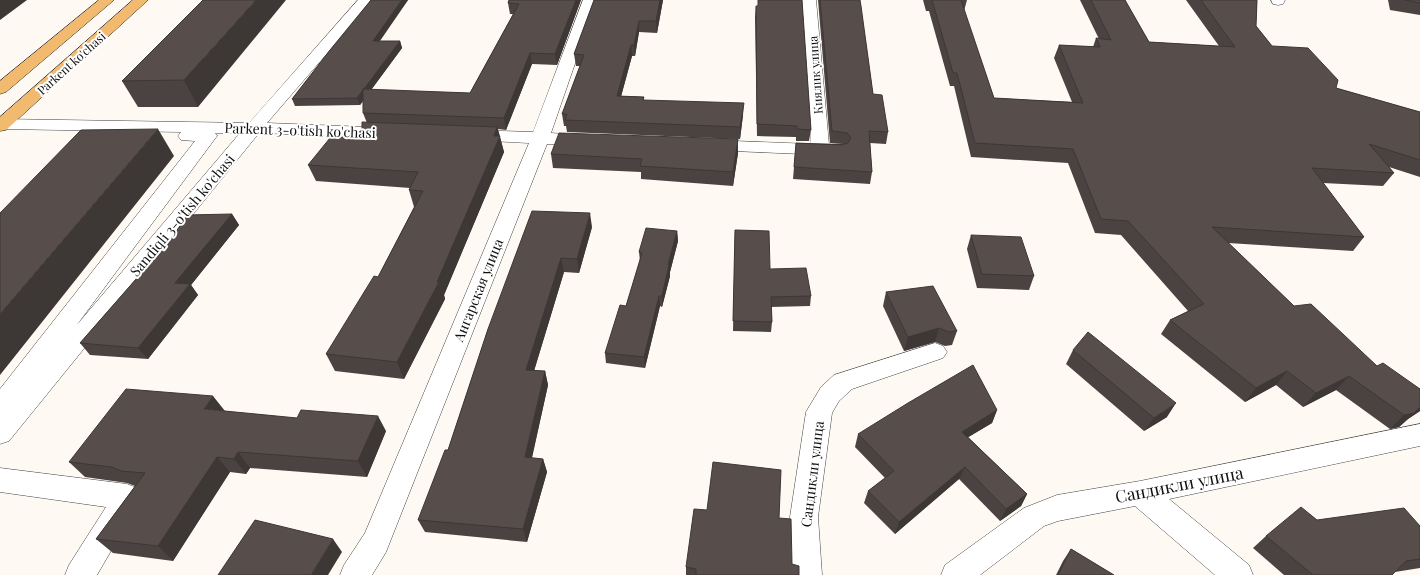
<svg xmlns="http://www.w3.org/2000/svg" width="1420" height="575" font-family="'Playfair Display',serif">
<rect width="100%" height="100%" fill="#fef9f2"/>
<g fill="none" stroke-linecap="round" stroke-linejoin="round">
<defs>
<path id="minor" d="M358,0H373L267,123L392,128L398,129L401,133L398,137L392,138L259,133L9,441L0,444V389L195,141L181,140L178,136L181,132L2,129H0V119L249,123ZM215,133H240L76,326L214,140L217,136Z
M583,0H597L551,133L592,136L595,140L592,144L586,145L547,144L386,552L372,575H340L344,565L365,533L529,143L471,140L465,139L462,135L465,131L471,130L533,132Z
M802,0H816L829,145L832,146L835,150L832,154L826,155L709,150L703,149L700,145L703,141L709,140L811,144Z
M1271,0H1285L1283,4L1278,5L1273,4Z
M935,343L943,346L947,352L943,358L852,389L839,401L832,413L818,517L822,575H792L790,517L806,412L821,387L834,375Z
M1420,424V446L1169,499L1249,565L1253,575H1215L1135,506L1058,521L1044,526L980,575H941L945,565L1024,508L1057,495L1140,481Z
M0,468L127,484L137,488L141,497L137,506L97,575H65L69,565L106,507L0,492Z"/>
<path id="major" d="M99,0H114L6,92L0,94V81Z
M133,0H148L6,130L0,131V117Z"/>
</defs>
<!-- minor casing -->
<use href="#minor" stroke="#424242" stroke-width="1"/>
<!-- major casing -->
<use href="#major" stroke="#202020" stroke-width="1"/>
<!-- minor -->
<use href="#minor" fill="#fff" fill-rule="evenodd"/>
<!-- major -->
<use href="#major" fill="#f1ba6f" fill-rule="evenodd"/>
</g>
<!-- wall -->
<path fill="#4b4341" d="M203,0L198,107H138L122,81Z
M371,0H408L380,41H400L402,48L371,90L470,93L513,14H510L508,3L509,0H581L557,65L532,64L506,130L498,129L504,152L444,295L445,299L404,379L335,371L326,354L378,277L414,207L409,190L410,188L316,181L308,165L362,137L367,123L363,113V101L360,105L295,106L292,99Z
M594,0H663L657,33L639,32L635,56H632L621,96L644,97V100L743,115L740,139L567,132L566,126H564L562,114L580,66H576L574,54Z
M758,0H802L811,130L809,141H796V137L757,136L755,17L756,6H758Z
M818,0H860L873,94L888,132L886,144L870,143L872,172L870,184L793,179L796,143L843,144L830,143Z
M923,0H967L964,11L994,98L1072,102L1054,58L1059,45L1093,47L1096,38L1099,39L1080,0H1125L1149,42L1219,46L1186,0H1257L1256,26L1272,46L1336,88L1420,112V177L1389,167L1394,173L1383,186L1323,183L1364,237L1353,251L1228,243L1294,306L1377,366L1420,389V411L1408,419L1399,427L1390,429L1336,390L1303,407L1276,385L1245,402L1161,334L1170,320L1188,311L1121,235L1095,233L1068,163L971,157L954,86H950L929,11H926Z
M1388,0H1420V15L1390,10Z
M738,139V153L733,186L641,179V172L553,168L551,154Z
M232,214L239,225L191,285L198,295L148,359L90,355L80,343L142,272L141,270Z
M592,227L579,273L564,272L534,371H545L548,385L532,458L543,459L547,472L527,542L425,532L418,520L448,450L488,329Z
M735,230L770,269L811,296L810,306L771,307L772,322L771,332L733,331Z
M677,231L678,241L670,272V276L662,307L660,306L645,368L606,363L605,353L626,306L640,261L639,252Z
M971,235L1034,276L1029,290L977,288L967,249Z
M886,292L957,331L952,345L945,346L935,342L904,351L883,306Z
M1073,350L1167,417L1144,431L1066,364Z
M997,410L992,423L968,437L1027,494L1021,506L1000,521L959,479L895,534L864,503L868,491L885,478L855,447L858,434Z
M224,411L386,431L367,477L250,468L246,474L230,472L173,561L113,553L96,539L135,486L127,483L85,477L69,462Z
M779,518L792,564L799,575H686V567Z
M1317,520L1420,526V568L1395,572L1392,575H1284L1253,548L1266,536Z
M1071,549L1114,575H1056L1063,561Z"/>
<!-- shaded-wall -->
<path fill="#3d3735" d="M0,0H27L0,20Z
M256,0H286L198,107L184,80Z
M402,0H408L375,47L373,41Z
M576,0H581L557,65L555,54Z
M660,0H663L657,33L656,21Z
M639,21V32L635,56L634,45Z
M400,41L402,48L360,105L357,98Z
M631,45L632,56L618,108L617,96Z
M530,53L532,64L506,130L504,118Z
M744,103L743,115L740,139V127Z
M497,127L504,152L444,295L445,299L404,379L397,362L437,282Z
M158,129L174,156L0,375V314Z
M738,139V153L733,186V172Z
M590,213L592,227L579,273L577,259Z
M232,214L239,225L191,285L198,295L148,359L138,348L175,283Z
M677,231L678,241L670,272V276L662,307V296L668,265Z
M561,258L564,272L530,384L526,370Z
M659,296L660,306L645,368L644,357Z
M939,328L935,342L904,351L908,337Z
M545,371L548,385L529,470L525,457Z
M1287,371L1276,385L1245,402L1256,388Z
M1349,376L1336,390L1303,407L1316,393Z
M213,396L225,411L204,409Z
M1176,403L1167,417L1144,431L1154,418Z
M1420,407V411L1408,419L1399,427L1390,429L1404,415Z
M997,410L992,423L957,444L962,432Z
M378,416L386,431L367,477L358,461Z
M238,452L250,468L246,474L234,459Z
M217,457L230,472L173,561L158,546Z
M543,459L547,472L527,542L523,529Z
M965,467L959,479L895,534L899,522Z
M1027,494L1021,506L1000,521L1006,509Z
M333,539L342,552L328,575H311Z"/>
<!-- building -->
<path fill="#574e4c" stroke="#3d3735" d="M203,0H256L184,80L122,81Z
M371,0H402L373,41H400L364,89H363V90L357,98L292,99L330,50Z
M509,0H576L555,54L530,53L504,118L363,113V89L470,93L519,4L508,3Z
M594,0H660L656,21H639L634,45H631L617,96L644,97L643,100L744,103L740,127L565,120L567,114H562L584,55L574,54Z
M758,0H802L811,130L797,129V126L757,124L756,6H758Z
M820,0H860L861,6L873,94L882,95L888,132L869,131L872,172L794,167L796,143L841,145L848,143L851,138L847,133L832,131Z
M932,0H961L994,98L1083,103L1059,45L1100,47L1096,38L1111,40L1091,0H1125L1149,42L1235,47L1201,0H1257L1256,26L1272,46L1308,48L1338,80L1336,88L1420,112V160L1369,144L1394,173L1312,168L1364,237L1212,227L1294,306L1311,304L1377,366L1383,363L1420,389V407L1414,413L1404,415L1349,376L1316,393L1287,371L1256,388L1170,320L1204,304L1128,221L1101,219L1073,149L975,143L957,73H953Z
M1405,0H1420V3Z
M362,122L497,127L494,136H500L437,282H439L397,362L326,354L374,276L378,277L423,191L409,190L418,172L308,165L330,138L362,137Z
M158,129L0,314V213L81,130Z
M559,133L738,139L733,172L640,166L642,159L551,154Z
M532,211L590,213L577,259L561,258L526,370L545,371L525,457L543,459L523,529L418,520L445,450H448L488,329Z
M232,214L175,283L190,284L138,348L80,343L144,270H141L161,246L166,247L187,215Z
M646,228L677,231L668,265H669L662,296H659L644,357L605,353L620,305L626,306L642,253L639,252Z
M735,230L769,231L770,269L806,268L811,296L771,297L772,322L733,321Z
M971,235L1021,237L1034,276L982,274Z
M933,286L957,331L949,332L939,328L908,337L886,292Z
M1088,332L1176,403L1154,418L1073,350Z
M973,365L997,410L962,432L1027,494L1006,509L965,467L899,522L868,491L894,471L858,434L908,403Z
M126,389L213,396L204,409L297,418L301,410L378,416L358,461L238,452L234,459L217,457L158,546L96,539L145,473L121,471L112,467L69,462Z
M713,462L781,470L779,518L791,519L792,564L799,566V575H696V569L686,567L694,509L707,510Z
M1301,507L1317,520L1404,508L1420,526V559L1406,561L1392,575H1313L1266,536Z
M255,520L333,539L311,575H218Z
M1071,549L1114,575H1058Z"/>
<g text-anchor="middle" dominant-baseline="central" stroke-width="4" stroke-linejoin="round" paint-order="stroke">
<!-- far-street labels -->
<g font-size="12" fill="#0f0f0f" stroke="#fff">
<text transform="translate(71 63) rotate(-42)">Parkent ko'chasi</text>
<text transform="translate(815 75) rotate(-94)">Киялик улица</text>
</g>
<!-- street labels -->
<g font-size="14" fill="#0f0f0f" stroke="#fff">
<text transform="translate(300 130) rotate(2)">Parkent 3-o'tish ko'chasi</text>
<text transform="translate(182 215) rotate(-50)">Sandiqli 3-o'tish ko'chasi</text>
<text transform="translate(478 290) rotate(-68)">Ангарская улица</text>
<text transform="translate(812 474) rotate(-83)">Сандикли улица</text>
</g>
<!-- near-street labels -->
<g font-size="17" fill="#0f0f0f" stroke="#fff">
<text transform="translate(1179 484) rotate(-11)">Сандикли улица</text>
</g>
</g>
</svg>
